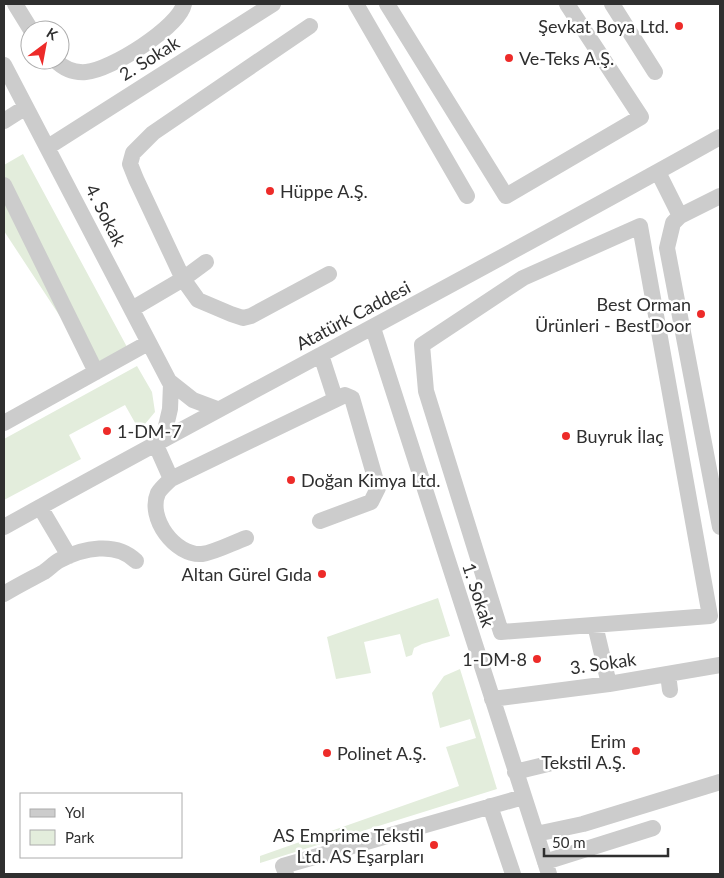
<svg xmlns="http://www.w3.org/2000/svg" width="724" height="878" font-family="Lato,sans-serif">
<rect width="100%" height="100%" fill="#fff"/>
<!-- green -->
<path fill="#e3eddc" d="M23,154L127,347L92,365L4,231V165Z
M137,366L152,392L155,412L145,424L138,428L125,405L69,435L81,459L4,500V439Z
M438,598L450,636L422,644L414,648L412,655L406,657L400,634L364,642L371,673L336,679L327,637Z
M460,669L497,789L260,863V856L459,786L446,747L476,738L470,719L440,728L432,693L444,676Z"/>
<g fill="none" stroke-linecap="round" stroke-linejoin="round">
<!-- minor -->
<path stroke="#ccc" stroke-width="16" d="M15,4L31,30
M356,4L467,196
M387,4L506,196L641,117L567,4
M612,4L655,72
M55,60C63,68 74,73 86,72C111,70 179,27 184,4
M4,65L169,381L193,400L217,409
M4,121L26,107
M48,147L273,4
M658,172L680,216L673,223L667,248L720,527
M4,185L96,372
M680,216L720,196
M640,226L710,616L501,632L426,391L422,345L523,278Z
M206,262L183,279L136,179L130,164L133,153L153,133L310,26
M132,309L183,279L198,300L231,314L243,318L251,316L329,274
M373,328L549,874
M321,355L335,398
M4,423L148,343
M163,439L170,409L171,384
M155,443L171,479
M40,507L69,556
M4,527C242,395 483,270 720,137
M246,538C232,543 216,552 202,554C175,556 147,518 158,493C161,488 167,483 171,479L345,395L352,398L378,488L371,502L320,521
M4,594C17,586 31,579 44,572C50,568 54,563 60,560C83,548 116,541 136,561
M595,625L609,684
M668,674L670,690
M492,699L609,684L720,665
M515,772L548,764
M490,806L513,874
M536,834L583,824L720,782
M545,862L653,828
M286,874L283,866L523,797"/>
</g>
<!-- markers -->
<g fill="#ed2b29" stroke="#fff" stroke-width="2">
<circle cx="679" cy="26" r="5"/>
<circle cx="509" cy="58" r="5"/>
<circle cx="270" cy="191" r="5"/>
<circle cx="701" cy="314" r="5"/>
<circle cx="107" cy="431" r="5"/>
<circle cx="566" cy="436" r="5"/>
<circle cx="291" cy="480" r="5"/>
<circle cx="322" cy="574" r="5"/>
<circle cx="537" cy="659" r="5"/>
<circle cx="636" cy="751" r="5"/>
<circle cx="327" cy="753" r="5"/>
<circle cx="434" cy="845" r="5"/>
</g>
<g text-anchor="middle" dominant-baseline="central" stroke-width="5" stroke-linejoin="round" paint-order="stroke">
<!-- poi labels -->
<g font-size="18" fill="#2f2f2f" stroke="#fff" text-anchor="end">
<text x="669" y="26">Şevkat Boya Ltd.</text>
<text x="519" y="58" text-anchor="start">Ve-Teks A.Ş.</text>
<text x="280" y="191" text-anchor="start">Hüppe A.Ş.</text>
<text x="691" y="304">Best Orman<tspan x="691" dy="21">Ürünleri - BestDoor</tspan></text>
<text x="117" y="431" text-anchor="start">1-DM-7</text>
<text x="576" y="436" text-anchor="start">Buyruk İlaç</text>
<text x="301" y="480" text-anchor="start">Doğan Kimya Ltd.</text>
<text x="312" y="574">Altan Gürel Gıda</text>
<text x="527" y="659">1-DM-8</text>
<text x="626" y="741">Erim<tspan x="626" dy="21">Tekstil A.Ş.</tspan></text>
<text x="337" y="753" text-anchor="start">Polinet A.Ş.</text>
<text x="424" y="835">AS Emprime Tekstil<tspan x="424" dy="21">Ltd. AS Eşarpları</tspan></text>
</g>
<!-- street labels -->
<g font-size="18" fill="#2f2f2f" stroke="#fff">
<text transform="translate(149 58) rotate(-32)">2. Sokak</text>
<text transform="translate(106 215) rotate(63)">4. Sokak</text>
<text transform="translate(353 315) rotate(-28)">Atatürk Caddesi</text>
<text transform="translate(479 595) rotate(72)">1. Sokak</text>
<text transform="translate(603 663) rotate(-8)">3. Sokak</text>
</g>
</g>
<!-- border -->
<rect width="724" height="878" fill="none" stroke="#2f2f2f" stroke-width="10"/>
<!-- legend -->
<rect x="20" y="793" width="162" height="65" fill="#ffffff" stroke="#acacac"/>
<rect x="30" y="809" width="25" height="8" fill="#cccccc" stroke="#acacac"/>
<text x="65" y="818" font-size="15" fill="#2f2f2f">Yol</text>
<rect x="30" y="830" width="25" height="15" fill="#e3eddc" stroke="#acacac"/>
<text x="65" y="843" font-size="15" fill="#2f2f2f">Park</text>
<!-- north arrow -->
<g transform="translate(45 45) rotate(32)"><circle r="24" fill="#ffffff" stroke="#acacac"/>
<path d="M0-4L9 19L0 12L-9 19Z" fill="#ed2b29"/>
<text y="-8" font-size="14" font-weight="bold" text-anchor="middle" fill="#2f2f2f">K</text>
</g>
<!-- scale -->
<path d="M544 848v8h124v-8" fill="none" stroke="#2f2f2f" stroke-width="2.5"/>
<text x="552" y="848" font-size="15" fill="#2f2f2f" stroke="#ffffff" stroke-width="4" paint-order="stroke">50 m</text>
</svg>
